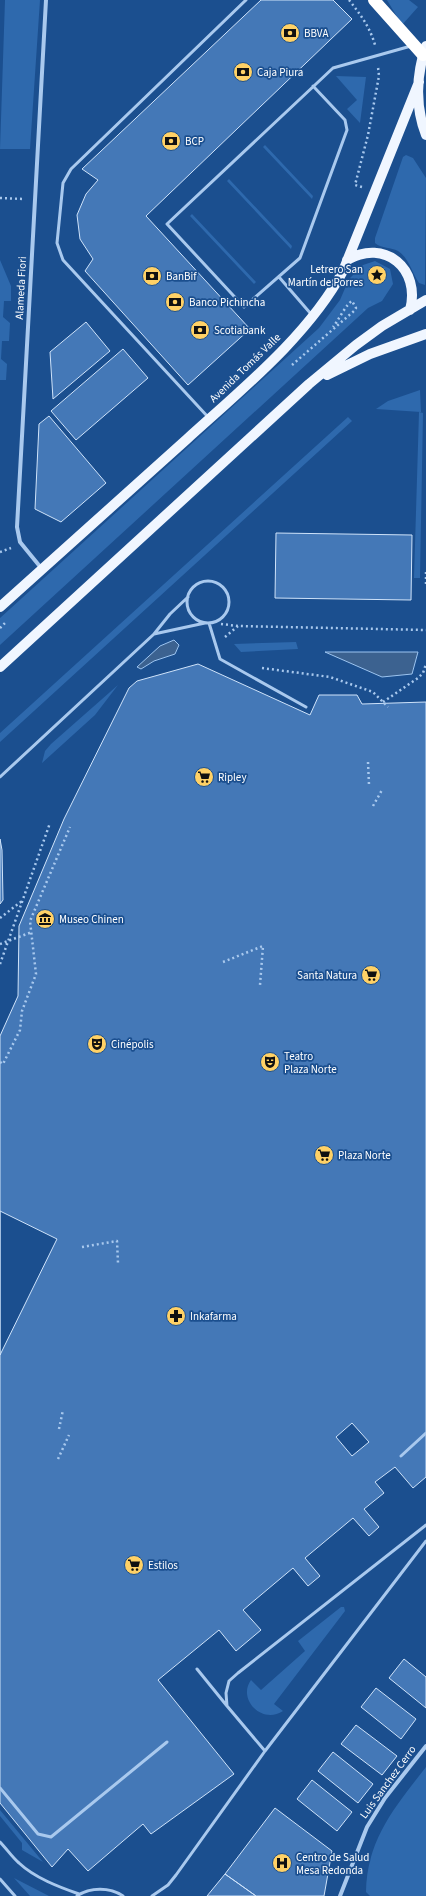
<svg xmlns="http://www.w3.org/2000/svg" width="426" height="1896" font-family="'Source Sans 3',sans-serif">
<rect width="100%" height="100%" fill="#1b4f8f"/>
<!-- green -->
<path fill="#2e69ad" d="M5,0H40L30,149H0Z
M387,0H409L418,7L402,25Z
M336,76L366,77L360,123L347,109L357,100Z
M265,145L313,196L312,199L263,147Z
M406,155L413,158L426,178L425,285L419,283C412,273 409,258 398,251C391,247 382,249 375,243V238L403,157Z
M229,179L292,246L291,249L227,181Z
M192,214L256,282L254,284L190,216Z
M0,260L11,286V301H4L3,317L10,323L9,341H2L1,359L7,364L6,380H0V382Z
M375,261L390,269L393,284L382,301L368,308L0,645V618L319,328L340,300L349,279L363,265Z
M420,390L421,412L376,409L388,401Z
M419,412L423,413L420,578H414Z
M348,417L352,421L0,742V733Z
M296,642L298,649L241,652L234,644Z
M118,685L95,715L42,763L45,751L51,744Z
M341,1607H344L345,1611L274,1704L283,1711C262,1725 237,1699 251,1680L261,1690L305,1651L298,1641Z
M426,1767V1896H370L366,1892C367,1839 395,1807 426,1767Z
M0,1810L43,1862L22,1850V1843L0,1816Z
M14,1878L49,1896H30Z"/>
<!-- water -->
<path fill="#3c6290" stroke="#9cc4f0" d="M174,640L179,645L175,654L154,661L141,669L137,667L160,646Z
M325,652H418L412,674L382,677Z"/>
<!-- building -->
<path fill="#4478b7" stroke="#cfe3fa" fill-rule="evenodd" d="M261,0H333L352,19L146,216L250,329L188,385L85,271L93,259L80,239L77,215L86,194L98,180L82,169Z
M86,322L110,351L53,399L50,352Z
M123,349L148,378L76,440L51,411Z
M49,416L106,483L61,522L35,509L39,424Z
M276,533L412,535L411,600L275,598Z
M198,664L310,715L319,695H357L362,704L426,702V1477L413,1488L395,1467L375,1482L384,1493L364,1509L379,1527L369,1536L353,1518L305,1558L320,1576L308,1586L293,1568L243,1610L261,1630L236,1651L219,1630L158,1680L234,1774L151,1834L143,1824L88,1871L68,1849L52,1867L0,1803V1036L18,996L19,926L64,819L129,688L137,681ZM352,1423L369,1442L352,1456L336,1437Z
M0,839L2,850L3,900L0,904Z
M0,1211L57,1239L0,1355Z
M404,1659L426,1677V1708L389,1678Z
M376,1688L416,1719L401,1739L361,1707Z
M356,1725L397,1756L382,1775L341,1744Z
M333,1752L373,1784L358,1803L318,1771Z
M312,1780L352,1812L337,1831L297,1799Z
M275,1808L332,1851L324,1896H256L225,1874Z
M225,1874L256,1896H207Z"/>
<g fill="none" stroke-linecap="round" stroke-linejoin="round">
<!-- path -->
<path stroke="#a9c9ee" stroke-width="2.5" stroke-dasharray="2 3" stroke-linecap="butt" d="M349,0C360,14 370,27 375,45
M362,187L355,185L368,135L379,76L378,67
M0,198L24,199
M292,365L354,311L356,308L352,301C347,303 338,321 333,327
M0,552L11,548
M426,572V586
M221,624L238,626L426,630
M0,628L7,621
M225,637L238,626
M262,668L330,677L373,692L388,707
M383,702L418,678L423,673L426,664
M368,762L369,785
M373,806L382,790
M0,918L22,901
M0,944L32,932
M223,962L263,946L260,985
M0,964L50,823
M0,1062L3,1064L20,1030L22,1011L36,974L30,921L70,827
M82,1247L117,1241L118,1263
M59,1429L63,1410
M58,1459L69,1435"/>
<!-- lane -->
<path stroke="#a9c9ee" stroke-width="3" d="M313,86L345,120L347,130L300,258L244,307L167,224L333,68L411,46
M279,277L311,314
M208,417L63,260L57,243L63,183L71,169L246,0
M187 602a21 21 0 1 1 42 0a21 21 0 1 1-42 0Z
M209,623L220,659L306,707
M154,634L205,623
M0,777L154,634L170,614L188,597
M401,1456L426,1433
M197,1669L227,1706
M265,1751L227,1706L226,1693L229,1681L238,1673L426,1525
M0,1788L38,1834L51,1837L167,1742
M0,1842C6,1848 12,1857 19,1863C35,1878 59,1887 79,1894
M0,1879L15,1896
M77,1896C90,1887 110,1887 123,1896
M152,1896L168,1885L176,1875L265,1751L426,1541"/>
<!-- street -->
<path stroke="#a9c9ee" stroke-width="4" d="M42,569L20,542L17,527L46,0
M340,1896L367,1827L385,1798L426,1746"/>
<!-- primary -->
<path stroke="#f0f6ff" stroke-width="10" d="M426,46C416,75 415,107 426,135
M347,260C385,238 421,269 410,310
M327,375L370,354L426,334
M0,607C62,551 125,495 187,439C241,390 309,335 343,271L419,82
M0,667L309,384L356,345L382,326L426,300"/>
<!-- highway -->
<path stroke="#fff" stroke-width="12" d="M374,0L423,55"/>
</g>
<!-- icons -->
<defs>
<symbol id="bank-disc" viewBox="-11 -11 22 22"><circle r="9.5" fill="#ffd166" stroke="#1b4f8f"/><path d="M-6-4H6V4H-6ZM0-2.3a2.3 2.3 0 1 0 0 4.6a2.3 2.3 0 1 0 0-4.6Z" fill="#111"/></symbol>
<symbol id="sight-disc" viewBox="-11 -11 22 22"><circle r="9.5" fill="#ffd166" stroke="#1b4f8f"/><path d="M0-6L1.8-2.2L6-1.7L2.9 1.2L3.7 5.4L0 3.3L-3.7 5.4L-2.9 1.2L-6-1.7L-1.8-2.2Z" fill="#111"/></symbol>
<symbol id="supermarket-disc" viewBox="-11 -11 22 22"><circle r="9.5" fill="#ffd166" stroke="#1b4f8f"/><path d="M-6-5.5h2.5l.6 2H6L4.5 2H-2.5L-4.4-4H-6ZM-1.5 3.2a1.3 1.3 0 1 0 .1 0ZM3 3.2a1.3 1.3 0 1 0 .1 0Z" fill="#111"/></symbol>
<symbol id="museum-disc" viewBox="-11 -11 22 22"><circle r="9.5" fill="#ffd166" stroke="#1b4f8f"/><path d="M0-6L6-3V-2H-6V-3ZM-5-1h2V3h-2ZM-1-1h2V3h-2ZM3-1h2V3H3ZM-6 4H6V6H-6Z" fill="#111"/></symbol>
<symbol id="theatre-disc" viewBox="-11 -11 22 22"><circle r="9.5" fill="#ffd166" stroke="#1b4f8f"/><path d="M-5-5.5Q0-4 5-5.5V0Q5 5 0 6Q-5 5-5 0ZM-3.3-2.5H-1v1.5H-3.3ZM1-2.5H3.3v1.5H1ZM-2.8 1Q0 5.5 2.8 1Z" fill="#111"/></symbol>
<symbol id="pharmacy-disc" viewBox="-11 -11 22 22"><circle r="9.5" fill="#ffd166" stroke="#1b4f8f"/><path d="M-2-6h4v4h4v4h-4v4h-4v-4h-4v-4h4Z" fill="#111"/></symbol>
<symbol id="hospital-disc" viewBox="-11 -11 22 22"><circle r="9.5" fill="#ffd166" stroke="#1b4f8f"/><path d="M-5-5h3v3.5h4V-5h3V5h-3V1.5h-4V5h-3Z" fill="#111"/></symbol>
</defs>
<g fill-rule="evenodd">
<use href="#bank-disc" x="279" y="22" width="22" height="22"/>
<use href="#bank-disc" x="232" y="61" width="22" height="22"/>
<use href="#bank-disc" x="160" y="130" width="22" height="22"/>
<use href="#sight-disc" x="366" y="264" width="22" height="22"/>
<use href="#bank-disc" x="141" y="265" width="22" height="22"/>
<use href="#bank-disc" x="164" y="291" width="22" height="22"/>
<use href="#bank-disc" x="189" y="319" width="22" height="22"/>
<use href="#supermarket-disc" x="193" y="766" width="22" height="22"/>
<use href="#museum-disc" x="34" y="908" width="22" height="22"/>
<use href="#supermarket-disc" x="360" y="964" width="22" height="22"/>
<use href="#theatre-disc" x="86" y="1033" width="22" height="22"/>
<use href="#theatre-disc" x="259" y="1051" width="22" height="22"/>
<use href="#supermarket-disc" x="313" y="1144" width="22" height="22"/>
<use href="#pharmacy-disc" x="165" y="1305" width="22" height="22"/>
<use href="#supermarket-disc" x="123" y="1554" width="22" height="22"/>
<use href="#hospital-disc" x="271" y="1852" width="22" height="22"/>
</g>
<g text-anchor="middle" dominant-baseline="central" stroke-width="3.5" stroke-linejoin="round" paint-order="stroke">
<!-- poi labels -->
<g font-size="11" fill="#fff" stroke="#1b4f8f" text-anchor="start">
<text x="304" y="33">BBVA</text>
<text x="257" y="72">Caja Piura</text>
<text x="185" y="141">BCP</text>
<text x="363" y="269" text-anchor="end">Letrero San<tspan x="363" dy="13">Martín de Porres</tspan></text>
<text x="166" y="276">BanBif</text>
<text x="189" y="302">Banco Pichincha</text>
<text x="214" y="330">Scotiabank</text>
<text x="218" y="777">Ripley</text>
<text x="59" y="919">Museo Chinen</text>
<text x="357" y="975" text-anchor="end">Santa Natura</text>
<text x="111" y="1044">Cinépolis</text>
<text x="284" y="1056">Teatro<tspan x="284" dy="13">Plaza Norte</tspan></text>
<text x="338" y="1155">Plaza Norte</text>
<text x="190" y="1316">Inkafarma</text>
<text x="148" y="1565">Estilos</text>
<text x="296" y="1857">Centro de Salud<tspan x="296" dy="13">Mesa Redonda</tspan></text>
</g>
<!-- street labels -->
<g font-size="11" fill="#fff" stroke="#1b4f8f">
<text transform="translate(21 288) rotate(-87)">Alameda Fiori</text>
<text transform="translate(245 368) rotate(-44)">Avenida Tomás Valle</text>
<text transform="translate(388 1782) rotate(-54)">Luis Sanchez Cerro</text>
</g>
</g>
</svg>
